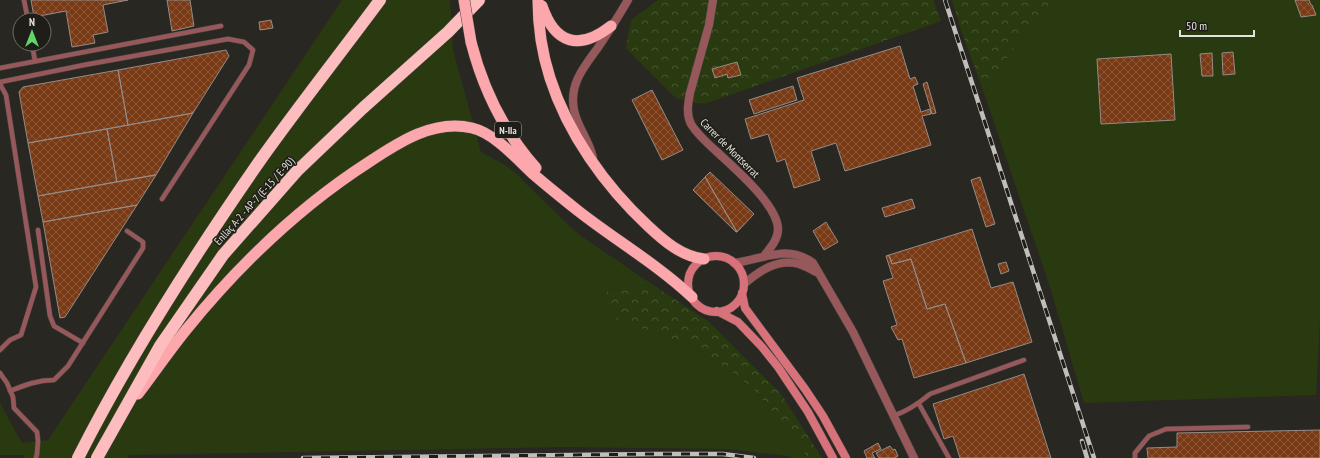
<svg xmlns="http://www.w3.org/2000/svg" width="1320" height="458" font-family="'PT Sans Narrow',sans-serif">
<defs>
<pattern id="forest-crowns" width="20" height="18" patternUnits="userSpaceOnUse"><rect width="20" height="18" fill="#2a3a10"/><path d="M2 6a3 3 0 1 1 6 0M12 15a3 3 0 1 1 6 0" fill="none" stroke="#495632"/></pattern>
<pattern id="building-cross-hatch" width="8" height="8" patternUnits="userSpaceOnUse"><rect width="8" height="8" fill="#793a16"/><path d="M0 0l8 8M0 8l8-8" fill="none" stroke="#8c5637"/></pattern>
</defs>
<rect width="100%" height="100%" fill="#292721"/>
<!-- grass -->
<path fill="#2a3a10" d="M342,0H450L453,50L481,152C497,161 513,167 524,182L578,234L653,285L608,289L655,332L686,344L720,364L753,388L806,452L804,458H793L788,456L728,449L562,447L128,455V458H25L24,455H0V403L22,443L48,440Z
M1060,0H1320V318L1316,395L1084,403L1050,287L984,93L1025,31L1043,12Z"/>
<!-- forest -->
<path fill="url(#forest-crowns)" d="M658,0H933L941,21L704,104L676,98L626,48L631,20Z
M952,0H1060L1043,12L1025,31L984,93L961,30Z
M653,285L708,321L781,394L822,458H804L805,452L753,388L720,364L686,344L655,332L619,322L604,303L608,289Z"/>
<!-- building -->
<path fill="url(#building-cross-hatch)" stroke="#948c88" d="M31,0H128L103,5L108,32L93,35L95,43L72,47L66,11L34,17Z
M167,0H190L194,26L172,31Z
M1295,0H1309L1311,5H1312L1316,15L1301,17Z
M271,20L273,28L260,30L259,22Z
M900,46L910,79L915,77L918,84L913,86L921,112L930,109L931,114L922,116L931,145L845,171L836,143L811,151L820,180L794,188L785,159L777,162L768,134L751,139L745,119L804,100L797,78Z
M226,50L229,56L193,113L128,125L118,70Z
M1233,52L1235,74L1223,75L1222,53Z
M1212,53L1213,76H1202L1200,54Z
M1171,54L1175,120L1101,124L1097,59Z
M737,62L741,75L728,78L727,74L715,78L712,69Z
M118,70L128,125L28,143L19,92L23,87Z
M927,82L936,113L932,114L923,84Z
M793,86L797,100L754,114L749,100Z
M652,90L683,150L662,160L632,100Z
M193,113L156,175L117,182L107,129Z
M107,129L117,182L38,196L28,143Z
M710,172L754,214L737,232L705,177Z
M154,175H156L137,205L43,222L38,196Z
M705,177L737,232H736L693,190Z
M980,177L995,224L986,227L971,180Z
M912,199L915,208L885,217L882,208Z
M137,205L65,317L60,318L43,222Z
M826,222L838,242L824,250L813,231Z
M972,229L991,288L1013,282L1032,342L966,363L945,304L927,309L911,259L892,264L889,255Z
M889,255L892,264L911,259L927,309L945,304L966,363L914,378L902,339L898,340L891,327L897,325L883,281L893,278L886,256Z
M1006,262L1009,271L1001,274L998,264Z
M1024,374L1051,458H960L953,436L944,439L933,404Z
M1320,430V458H1148L1147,448L1177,447V433Z
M878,443L881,449L872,453L875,458H867L864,451Z
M890,446L893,450L895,449L898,456L895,458H879L876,453Z"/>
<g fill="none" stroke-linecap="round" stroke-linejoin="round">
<defs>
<path id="service" d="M24,0L28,20
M32,44L35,61
M0,68L221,26
M0,82L84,65L228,39L244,42L253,50L249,65L162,199
M0,84L6,95L36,287L21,335L10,340L0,350
M38,230L50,316L54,326L83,343
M0,373L7,383L13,397L14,408L37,432L38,441L37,454L36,458
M10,391C25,385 38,380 54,380L68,366L143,248V242L127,231
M919,404L949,458
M893,416C908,411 918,404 930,394L1024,360
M1135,458V453L1149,436L1166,429L1248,427"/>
<path id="minor" d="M713,0L709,25L690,93C688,104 686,114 691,124C697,134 707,143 716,151C733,167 778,205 778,229C778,240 770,248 764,256
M593,158C590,141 577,127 574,110C569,85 583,68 597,49C608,33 618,17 628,0
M734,263C762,260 787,243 813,263L853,332L914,458
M744,284C759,271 778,258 799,264C805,266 811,269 816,272"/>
<path id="secondary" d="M688 284a28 28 0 1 1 56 0a28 28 0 1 1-56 0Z
M742,293L745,308L805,389L823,416L846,458
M717,311L738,322L762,347L778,367L808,412L833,458"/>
<path id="trunk" d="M538,0C538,26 542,53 550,78C568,134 605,186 648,226C664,241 681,256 704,259
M542,6C555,44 579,51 611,26
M471,42C483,89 504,132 536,168
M138,394C154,373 169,351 186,330C238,266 299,207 369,162C399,142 434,119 472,128C494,133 516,158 532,173C547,186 562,198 577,210C615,240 657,264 692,297"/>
<path id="motorway" d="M78,458C130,355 193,257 259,162C298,107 340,54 380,0
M97,458L160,346L223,255L297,171L363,108L448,32L479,0"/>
</defs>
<!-- service casing -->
<use href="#service" stroke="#47453f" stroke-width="5.5"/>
<!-- minor casing -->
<use href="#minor" stroke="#47453f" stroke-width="9"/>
<!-- secondary casing -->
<use href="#secondary" stroke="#47453f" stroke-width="9"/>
<!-- trunk casing -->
<use href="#trunk" stroke="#47453f" stroke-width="12"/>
<!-- motorway casing -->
<use href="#motorway" stroke="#47453f" stroke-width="13"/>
<!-- service -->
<use href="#service" stroke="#97585c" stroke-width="4.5"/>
<!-- minor -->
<use href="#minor" stroke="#97585c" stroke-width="8"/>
<!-- secondary -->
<use href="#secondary" stroke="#d7727a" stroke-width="8"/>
<!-- trunk -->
<use href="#trunk" stroke="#fba7ac" stroke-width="11"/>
<!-- motorway -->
<use href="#motorway" stroke="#fdbdbf" stroke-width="12"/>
<defs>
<path id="rail" d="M945,0L1094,458
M1082,441L1087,458
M303,458L655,454H723L754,458"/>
</defs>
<!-- rail casing -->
<use href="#rail" stroke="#c1bfbb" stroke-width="4.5"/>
<!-- rail -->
<use href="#rail" stroke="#1f1d17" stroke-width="3" stroke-dasharray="9" stroke-linecap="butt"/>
<defs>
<path id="trunk-bridge" d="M464,0L471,42"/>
</defs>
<!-- trunk-bridge casing -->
<use href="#trunk-bridge" stroke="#47453f" stroke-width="12" stroke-linecap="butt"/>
<!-- trunk-bridge -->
<use href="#trunk-bridge" stroke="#fba7ac" stroke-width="11"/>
</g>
<g text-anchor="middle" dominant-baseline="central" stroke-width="3" stroke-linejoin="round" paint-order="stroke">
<!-- shield labels -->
<rect fill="#1f1d17" stroke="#a9a7a2" stroke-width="1" x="495" y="122" width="26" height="16" rx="3"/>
<g font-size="10" font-weight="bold" fill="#e4e2de">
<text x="508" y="130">N-IIa</text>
</g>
<!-- street labels -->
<g font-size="11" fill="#e4e2de" stroke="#1f1d17">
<text transform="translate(730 148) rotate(45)">Carrer de Montserrat</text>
<text transform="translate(254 201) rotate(-48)">Enllaç A-2 - AP-7 (E-15 / E-90)</text>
</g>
</g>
<!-- north arrow -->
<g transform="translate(32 32)"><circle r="19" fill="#1f1d17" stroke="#6e6c67"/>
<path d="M0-3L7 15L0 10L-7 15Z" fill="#62d469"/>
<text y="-6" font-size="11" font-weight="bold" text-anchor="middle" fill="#e4e2de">N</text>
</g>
<!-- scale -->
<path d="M1180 30v6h74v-6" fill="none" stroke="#e4e2de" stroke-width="2"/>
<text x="1186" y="30" font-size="12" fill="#e4e2de" stroke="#1f1d17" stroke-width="3" paint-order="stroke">50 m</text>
</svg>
